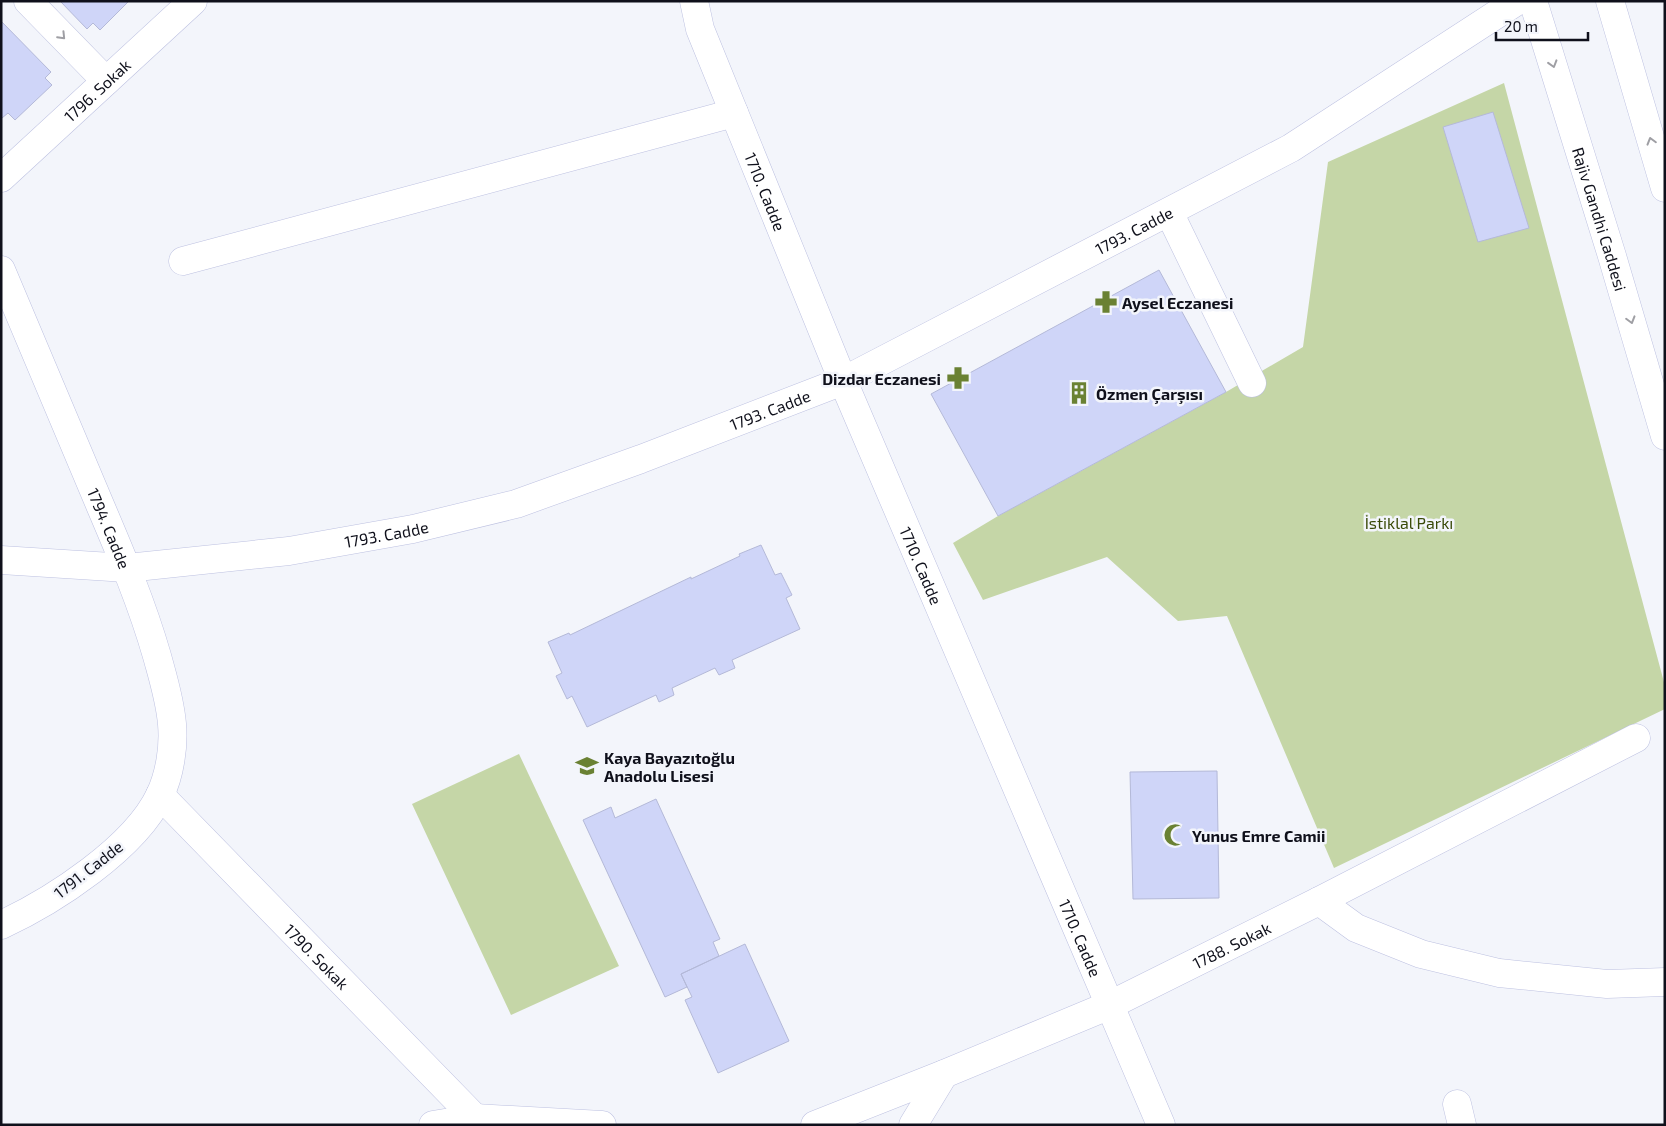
<svg xmlns="http://www.w3.org/2000/svg" width="1666" height="1126" font-family="'Exo 2',sans-serif">
<rect width="100%" height="100%" fill="#f3f5fb"/>
<!-- green -->
<path fill="#c5d6a7" d="M1504,83L1665,686V709L1334,868L1227,616L1178,621L1107,557L983,600L953,543L998,516L1226,392L1303,347L1328,162Z
M519,754L619,966L511,1015L412,804Z"/>
<!-- building -->
<path fill="#cfd5f8" stroke="#b4b9d8" d="M60,1H129L100,30L93,23L87,29Z
M1,21L51,72L45,78L52,85L15,120L8,113L2,118L1,117Z
M1493,112L1529,228L1478,242L1443,127Z
M1159,270L1226,392L998,516L931,394Z
M761,545L775,575L781,573L792,595L786,598L800,629L732,660L735,668L719,675L715,668L672,688L674,695L659,702L656,695L587,727L572,696L567,699L556,676L562,673L548,642L569,633L570,635L691,577V579L740,556L739,554Z
M1217,771L1219,898L1133,899L1130,772Z
M656,799L720,939L713,942L719,956L681,974L687,987L665,997L583,820L611,807L615,818Z
M745,944L789,1041L718,1073L685,1000L692,997L681,974Z"/>
<g fill="none" stroke-linecap="round" stroke-linejoin="round">
<defs>
<g id="minor">
<path d="M28,1L106,81"/>
<path id="s1" d="M694,1L700,29L843,381L1161,1125"/>
<path id="s2" d="M1,178L193,1"/>
<path d="M1169,212L1252,383"/>
<path d="M183,261L734,113"/>
<path id="s3" d="M1,270C34,348 67,426 100,505C121,554 142,604 157,656C163,678 170,700 172,724C174,746 170,774 160,795C135,848 53,901 1,925"/>
<path id="s4" d="M1,560L127,568L289,551L413,529L516,504L641,459L843,381L1291,148L1517,1"/>
<path id="s5" d="M160,795L475,1118L478,1125"/>
<path d="M1319,901L1356,928L1421,954L1499,973L1607,984L1665,982"/>
<path d="M1457,1104L1462,1125"/>
<path d="M433,1125L475,1118L602,1125"/>
<path id="s6" d="M815,1125L944,1074L1110,1005L1319,901L1636,738"/>
<path d="M913,1125L944,1074"/>
</g>
<g id="major">
<path id="s7" d="M1533,1L1612,256L1665,436"/>
<path d="M1610,1L1665,188"/>
</g>
</defs>
<!-- minor casing -->
<use href="#minor" stroke="#bdc1e1" stroke-width="29"/>
<!-- major casing -->
<use href="#major" stroke="#bdc1e1" stroke-width="29"/>
<!-- minor -->
<use href="#minor" stroke="#fff" stroke-width="28"/>
<!-- major -->
<use href="#major" stroke="#fff" stroke-width="28"/>
</g>
<!-- one-way arrows -->
<defs><path id="oneway-chevron" d="M-2-3.5L2.5 0L-2 3.5" fill="none" stroke-width="1.6" stroke-linecap="round" stroke-linejoin="round" transform="scale(1.25)"/></defs>
<g stroke="#9f9fa4">
<use href="#oneway-chevron" transform="translate(62 36) rotate(46)"/>
<use href="#oneway-chevron" transform="translate(1553 64) rotate(73)"/>
<use href="#oneway-chevron" transform="translate(1651 141) rotate(-106)"/>
<use href="#oneway-chevron" transform="translate(1631 320) rotate(74)"/>
</g>
<!-- icons -->
<defs>
<symbol id="pharmacy-bare" viewBox="-9 -9 18 18"><path d="M-2-6h4v4h4v4h-4v4h-4v-4h-4v-4h4Z" fill="#6a8133" stroke="#f3f5fb" stroke-width="2.5" paint-order="stroke"/></symbol>
<symbol id="building-bare" viewBox="-9 -9 18 18"><path d="M-4-6H4V6H1V3H-1V6H-4ZM-2.5-4.3h1.7v1.8h-1.7ZM.8-4.3h1.7v1.8H.8ZM-2.5-1h1.7V.8h-1.7ZM.8-1h1.7V.8H.8Z" fill="#6a8133" stroke="#f3f5fb" stroke-width="2.5" paint-order="stroke"/></symbol>
<symbol id="school-bare" viewBox="-9 -9 18 18"><path d="M0-5L7-2L0 1L-7-2ZM-4 1L0 2.5L4 1V4Q0 6-4 4Z" fill="#6a8133" stroke="#f3f5fb" stroke-width="2.5" paint-order="stroke"/></symbol>
<symbol id="mosque-bare" viewBox="-9 -9 18 18"><path d="M3.5-4.9A6 6 0 1 0 3.5 4.9A5 5 0 1 1 3.5-4.9Z" fill="#6a8133" stroke="#f3f5fb" stroke-width="2.5" paint-order="stroke"/></symbol>
</defs>
<g fill-rule="evenodd">
<use href="#pharmacy-bare" x="1090" y="286" width="32" height="32"/>
<use href="#pharmacy-bare" x="942" y="362" width="32" height="32"/>
<use href="#building-bare" x="1063" y="377" width="32" height="32"/>
<use href="#school-bare" x="571" y="750" width="32" height="32"/>
<use href="#mosque-bare" x="1159" y="819" width="32" height="32"/>
</g>
<g text-anchor="middle" dominant-baseline="central" stroke-width="5" stroke-linejoin="round" paint-order="stroke">
<!-- street labels -->
<g font-size="16" fill="#0f101b" stroke="#f3f5fb">
<text stroke="none"><textPath href="#s2" startOffset="130">1796. Sokak</textPath></text>
<text stroke="none"><textPath href="#s1" startOffset="204">1710. Cadde</textPath></text>
<text stroke="none"><textPath href="#s7" startOffset="228">Rajiv Gandhi Caddesi</textPath></text>
<text stroke="none"><textPath href="#s4" startOffset="1198">1793. Cadde</textPath></text>
<text stroke="none"><textPath href="#s4" startOffset="792">1793. Cadde</textPath></text>
<text stroke="none"><textPath href="#s3" startOffset="280">1794. Cadde</textPath></text>
<text stroke="none"><textPath href="#s4" startOffset="388">1793. Cadde</textPath></text>
<text stroke="none"><textPath href="#s1" startOffset="609">1710. Cadde</textPath></text>
<text transform="translate(88 869) rotate(-38)">1791. Cadde</text>
<text stroke="none"><textPath href="#s1" startOffset="1014">1710. Cadde</textPath></text>
<text stroke="none"><textPath href="#s6" startOffset="454">1788. Sokak</textPath></text>
<text stroke="none"><textPath href="#s5" startOffset="225">1790. Sokak</textPath></text>
</g>
<!-- poi labels -->
<g font-size="16" font-weight="bold" fill="#0f101b" stroke="#f3f5fb" text-anchor="start">
<text x="1122" y="302">Aysel Eczanesi</text>
<text x="941" y="378" text-anchor="end">Dizdar Eczanesi</text>
<text x="1096" y="393">Özmen Çarşısı</text>
<text x="604" y="757">Kaya Bayazıtoğlu<tspan x="604" dy="18">Anadolu Lisesi</tspan></text>
<text x="1192" y="835">Yunus Emre Camii</text>
</g>
<!-- park labels -->
<g font-size="16" fill="#394a08" stroke="#f3f5fb">
<text x="1409" y="522">İstiklal Parkı</text>
</g>
</g>
<!-- border -->
<rect width="1666" height="1126" fill="none" stroke="#0f101b" stroke-width="5"/>
<!-- scale -->
<path d="M1496 32v8h92v-8" fill="none" stroke="#0f101b" stroke-width="2.5"/>
<text x="1504" y="32" font-size="15" fill="#0f101b" stroke="#f3f5fb" stroke-width="4" paint-order="stroke">20 m</text>
</svg>
